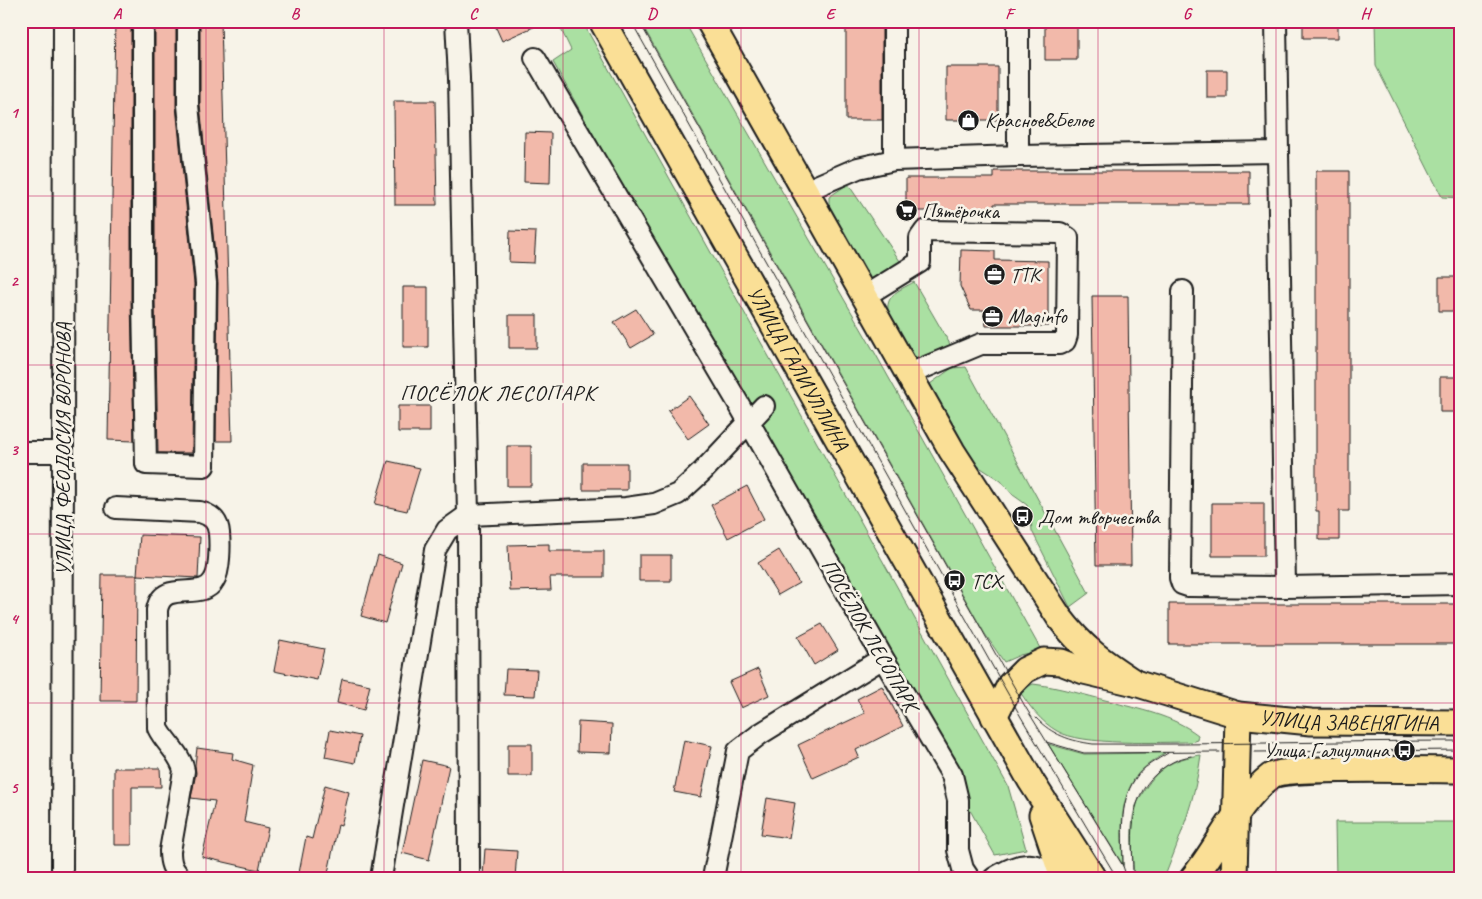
<svg xmlns="http://www.w3.org/2000/svg" width="1482" height="899" font-family="Caveat,sans-serif">
<rect width="100%" height="100%" fill="#f7f3e8"/>
<filter id="ink" filterUnits="userSpaceOnUse"><feTurbulence type="fractalNoise" baseFrequency=".02" numOctaves="2"/><feDisplacementMap in="SourceGraphic" scale="10" xChannelSelector="R" yChannelSelector="G"/><feConvolveMatrix kernelMatrix="1 2 1 2 8 2 1 2 1" color-interpolation-filters="sRGB"/></filter>
<g filter="url(#ink)">
<!-- green -->
<path fill="#aae0a2" stroke="#637e5f" d="M557,21H582L1008,786L1026,849L995,855L553,62L571,50Z
M640,21H684L875,353L1041,650L1020,655L1004,662L985,634Z
M1375,21H1461V198L1442,197L1376,66Z
M848,184L902,264L880,284L868,281L829,212V197Z
M914,282L954,351L922,362L914,357L888,310C886,294 902,289 914,282Z
M966,367L1089,593L1070,607L1032,531L1031,518L1027,505L1013,495L1001,481L973,463L930,384L952,368Z
M1033,684C1059,687 1084,695 1109,701C1140,710 1172,715 1198,735L1197,740L1191,742C1160,742 1081,746 1057,731C1041,722 1030,707 1020,692L1023,689Z
M1048,744L1084,754L1165,753C1155,760 1142,767 1135,778C1118,804 1122,836 1123,865Z
M1201,755C1195,800 1181,835 1165,876L1164,878H1134C1133,856 1129,829 1135,808C1137,803 1140,798 1142,794C1156,769 1173,758 1201,755Z
M1335,822H1461V878H1336Z"/>
<!-- building -->
<path fill="#f2b9aa" stroke="#1c1c1c" d="M115,21H131V300L134,441L108,440Z
M155,21H176V106L194,284L192,453H158L155,300Z
M200,21H221L232,441H216L218,283L200,104Z
M493,21H547L502,41Z
M846,21H882V120H846Z
M1045,21H1077V60H1045Z
M1303,21H1338V38H1303Z
M946,67H998V120H946Z
M1207,70H1227V98H1207Z
M394,101H435L437,205H395Z
M525,132L551,133L550,183L524,182Z
M994,171H1249V204H994V211H906V178H994Z
M1316,171H1349V511H1339V540H1319V511H1316Z
M510,231L536,232L534,263L509,262Z
M961,250L995,251V260L1048,261V326H986L984,310H971L960,286Z
M1439,277H1461V311H1439Z
M403,287H428V347H403Z
M1092,296H1128L1131,565H1096Z
M636,309L653,335L631,348L614,322Z
M509,315H537V348H509Z
M1440,377H1461V412H1440Z
M689,396L709,424L688,439L668,411Z
M398,406H430V432H398Z
M507,446H531V486H507Z
M388,461L420,468L407,511L375,504Z
M583,463H627V490H583Z
M747,486L764,519L728,538L711,505Z
M1212,503H1264V556H1212Z
M140,535L200,537L198,578L137,575Z
M549,544V551H604V577H550L551,590L510,591L508,545Z
M779,550L799,583L778,595L758,563Z
M378,555L402,563L385,623L361,616Z
M639,555H671V581H639Z
M102,575H137L136,701H100Z
M1169,604H1461V644H1169Z
M822,624L838,650L814,665L798,637Z
M280,640L324,649L317,680L274,671Z
M506,669L537,670L535,696L504,695Z
M758,669L769,695L741,708L729,682Z
M342,679L370,685L364,710L337,703Z
M882,686L903,726L856,750L859,757L813,778L798,745L865,713L857,699Z
M578,722L612,724L611,753L577,752Z
M330,730L360,736L355,763L325,757Z
M684,740L712,746L701,797L674,792Z
M508,744H532V776H508Z
M197,748L233,753L232,759L253,765L244,822L268,828L259,870L202,857L215,801L191,798L196,773L195,765Z
M422,760L449,766L429,860L402,853Z
M114,768H160L161,787H132V845H114Z
M325,785L349,792L341,826L338,825L327,878H298L306,837L312,839Z
M767,798L795,803L789,838L761,834Z
M485,849L517,851L515,878L483,876Z"/>
<g fill="none" stroke-linecap="round" stroke-linejoin="round">
<defs>
<path id="minor" d="M143,21V300L146,464L204,466L206,283L188,105V21
M456,21L459,78L468,515L469,878
M894,21V160
M1018,21V156
M535,58L737,401L883,658L952,775L958,800V850L963,869L969,878
M1278,152L1285,587
M805,191L858,168L894,160L1018,156L1278,152L1276,21
M1183,291L1180,578L1182,584L1188,586L1285,587L1461,584
M865,296L920,262V238L925,231L1060,233L1068,238L1067,335L1065,341L1059,344H981L909,374
M21,452H62
M116,508L200,512C211,515 218,521 219,533C220,544 220,571 214,580C202,603 163,577 157,610L158,728C165,743 181,754 184,771L170,851C170,863 172,869 181,878
M62,878L64,21
M381,878L435,550L447,530L468,515L626,508L654,504L678,494L703,471L764,406
M713,878L738,751L760,734L883,658
M994,878C1021,862 1033,859 1059,878"/>
<g id="major">
<path id="s1" d="M602,21L1031,781L1093,878"/>
<path d="M709,21L952,451L1059,617C1083,649 1103,662 1135,683"/>
<path id="s2" d="M994,717L1010,685L1025,670L1044,661L1061,662L1084,671L1135,683L1238,715L1311,722L1461,723"/>
<path d="M1042,815L1063,878"/>
<path d="M1193,878C1220,845 1237,802 1271,776C1284,766 1435,770 1461,770"/>
<path d="M1234,878L1238,715"/>
</g>
</defs>
<!-- minor casing -->
<use href="#minor" stroke="#1c1c1c" stroke-width="24"/>
<!-- major casing -->
<use href="#major" stroke="#1c1c1c" stroke-width="29"/>
<!-- minor -->
<use href="#minor" stroke="#f7f3e8" stroke-width="20"/>
<!-- major -->
<use href="#major" stroke="#fadf96" stroke-width="25"/>
<!-- tram -->
<path stroke="#1c1c1c" stroke-width="1" d="M631,21L1021,717L1117,878
M639,21L1026,708L1123,866L1127,878
M1036,718C1052,735 1071,741 1093,744C1215,745 1338,741 1461,741
M1046,742L1084,753L1220,752
M1254,752L1461,750
M1123,866C1123,837 1118,804 1135,779C1142,767 1157,760 1168,753
M1133,878C1133,841 1126,800 1157,773C1167,764 1178,758 1191,756"/>
</g>
</g>
<!-- grid -->
<path fill="none" stroke="#c2185b" stroke-width="1" stroke-opacity="0.55" d="M206,21V878M384,21V878M563,21V878M741,21V878M919,21V878M1098,21V878M1276,21V878M21,196H1461M21,365H1461M21,534H1461M21,703H1461"/>
<!-- icons -->
<defs>
<symbol id="shop-disc" viewBox="-11 -11 22 22"><circle r="9.5" fill="#1c1c1c" stroke="#f7f3e8"/><path d="M-5-2.5h2.3a2.7 3.5 0 0 1 5.4 0H5L5.5 6h-11ZM-1.5-2.5h3a1.5 2.3 0 0 0-3 0Z" fill="#fff"/></symbol>
<symbol id="supermarket-disc" viewBox="-11 -11 22 22"><circle r="9.5" fill="#1c1c1c" stroke="#f7f3e8"/><path d="M-6-5.5h2.5l.6 2H6L4.5 2H-2.5L-4.4-4H-6ZM-1.5 3.2a1.3 1.3 0 1 0 .1 0ZM3 3.2a1.3 1.3 0 1 0 .1 0Z" fill="#fff"/></symbol>
<symbol id="office-disc" viewBox="-11 -11 22 22"><circle r="9.5" fill="#1c1c1c" stroke="#f7f3e8"/><path d="M-6-3h4V-5.5h4V-3h4V5H-6ZM-1-4.5V-3h2v-1.5ZM-6 0V1H6V0Z" fill="#fff"/></symbol>
<symbol id="bus-disc" viewBox="-11 -11 22 22"><circle r="9.5" fill="#1c1c1c" stroke="#f7f3e8"/><path d="M-5-6H5V4H4V6H2V4H-2V6H-4V4H-5ZM-3.5-4V0h7V-4ZM-3.5 1.2v1.5H-2V1.2ZM2 1.2v1.5H3.5V1.2Z" fill="#fff"/></symbol>
</defs>
<g fill-rule="evenodd">
<use href="#shop-disc" x="956" y="108" width="25" height="25"/>
<use href="#supermarket-disc" x="894" y="198" width="25" height="25"/>
<use href="#office-disc" x="982" y="262" width="25" height="25"/>
<use href="#office-disc" x="980" y="304" width="25" height="25"/>
<use href="#bus-disc" x="1010" y="504" width="25" height="25"/>
<use href="#bus-disc" x="942" y="568" width="25" height="25"/>
<use href="#bus-disc" x="1392" y="738" width="25" height="25"/>
</g>
<g text-anchor="middle" dominant-baseline="central" stroke-width="5" stroke-linejoin="round" paint-order="stroke">
<!-- poi labels -->
<g font-size="21" fill="#1c1c1c" stroke="#f7f3e8" text-anchor="start">
<text x="985" y="120">Красное&amp;Белое</text>
<text x="922" y="211">Пятёрочка</text>
<text x="1010" y="275">ТТК</text>
<text x="1008" y="316">Maginfo</text>
<text x="1038" y="517">Дом творчества</text>
<text x="971" y="581">ТСХ</text>
<text x="1389" y="750" text-anchor="end">Улица Галиуллина</text>
</g>
<!-- street labels -->
<g font-size="21" fill="#1c1c1c" stroke="#f7f3e8">
<text stroke="none"><textPath href="#s1" startOffset="399">УЛИЦА ГАЛИУЛЛИНА</textPath></text>
<text transform="translate(63 449) rotate(-90)">УЛИЦА ФЕОДОСИЯ ВОРОНОВА</text>
<text transform="translate(870 635) rotate(60)">ПОСЁЛОК ЛЕСОПАРК</text>
<text stroke="none"><textPath href="#s2" startOffset="391">УЛИЦА ЗАВЕНЯГИНА</textPath></text>
</g>
<!-- neighbourhood labels -->
<g font-size="22" letter-spacing="1" fill="#1c1c1c" stroke="#f7f3e8">
<text x="498" y="393">ПОСЁЛОК ЛЕСОПАРК</text>
</g>
</g>
<!-- margin -->
<rect width="1482" height="899" fill="none" stroke="#f7f3e8" stroke-width="55"/>
<rect x="28" y="28" width="1426" height="844" fill="none" stroke="#c2185b" stroke-width="2"/>
<g font-size="16" text-anchor="middle" font-weight="bold" fill="#c2185b">
<text x="117" y="19">A</text>
<text x="295" y="19">B</text>
<text x="473" y="19">C</text>
<text x="652" y="19">D</text>
<text x="830" y="19">E</text>
<text x="1009" y="19">F</text>
<text x="1187" y="19">G</text>
<text x="1365" y="19">H</text>
<text x="14" y="118">1</text>
<text x="14" y="286">2</text>
<text x="14" y="455">3</text>
<text x="14" y="624">4</text>
<text x="14" y="793">5</text>
</g>
</svg>
